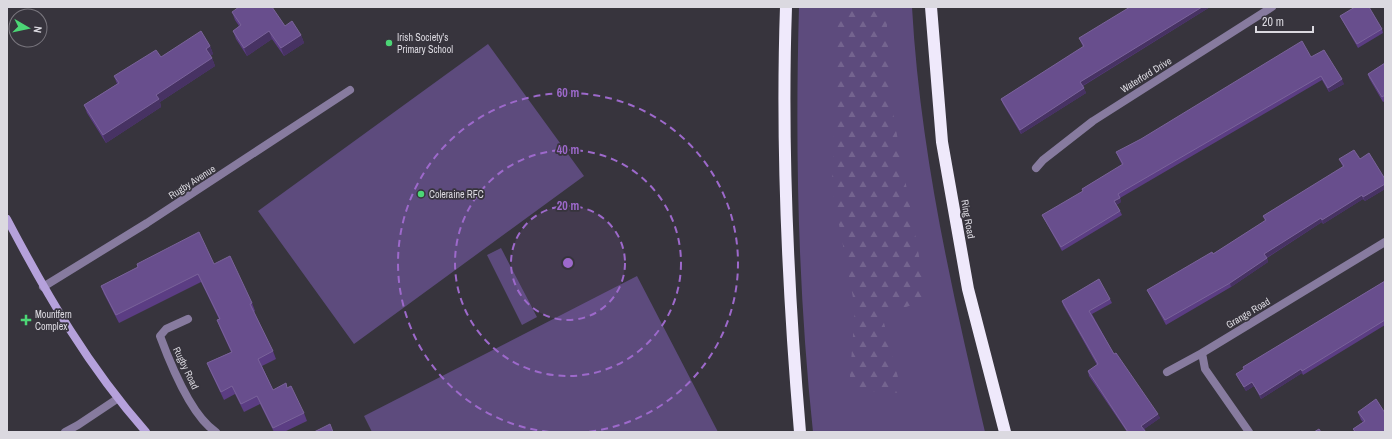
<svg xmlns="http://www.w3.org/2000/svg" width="1392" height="439" font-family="'Archivo Narrow',sans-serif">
<defs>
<pattern id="forest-firs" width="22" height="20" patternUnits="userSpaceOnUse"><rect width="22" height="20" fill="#5d4b7d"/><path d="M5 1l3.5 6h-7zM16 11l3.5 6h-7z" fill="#74648f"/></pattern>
</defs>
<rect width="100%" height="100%" fill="#37343d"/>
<!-- green -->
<path fill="#5d4b7d" d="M799,7H912C920,151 952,292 985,432H813C798,291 795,149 799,7Z
M488,44L584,176L354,344L258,211Z
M501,248L537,317L522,325L487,255Z
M637,276L718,432H372L364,416Z"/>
<!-- forest -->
<path fill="url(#forest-firs)" d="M838,7H886L891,102L927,300L882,315L902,393L849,390L855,308L832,188Z"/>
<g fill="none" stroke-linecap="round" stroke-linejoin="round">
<!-- street -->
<path stroke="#877b9f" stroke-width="8" d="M1036,168L1043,160L1093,121L1272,7
M43,287L147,223L350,90
M188,319L166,329L160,336C170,363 191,416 216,432
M1167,372L1202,353
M65,432L78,425L117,399
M1249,432L1205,369L1202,353L1385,242"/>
<!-- secondary -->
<path stroke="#b5a1db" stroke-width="8" d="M7,219C48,297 88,366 146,432"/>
<!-- highway -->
<path stroke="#efe9fb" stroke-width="12" d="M786,7C781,148 788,291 800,432
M931,7L942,142L968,289L1005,432"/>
</g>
<!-- wall -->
<path fill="#5b3d83" d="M1210,7L1083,86L1086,93L1021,134L1003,104L1001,99L1083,47L1079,38Z
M232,12L285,26L301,35L304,43L284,56L272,39L247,56L236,39L233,31L239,26L235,20Z
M1340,16L1382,29L1383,33L1358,48L1342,20Z
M210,46L213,54L210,56L212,58L215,66L160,102L161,107L106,143L87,113L84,105L117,84L114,76L161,57Z
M1311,57L1344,84L1329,92L1322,80L1120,198L1121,202L1116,205L1120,211L1122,215L1062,251L1044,219L1042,215L1083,192L1082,189L1122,165L1116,152Z
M1385,63V101L1383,102L1369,78L1368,74Z
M1339,159H1360L1385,179V189L1365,201L1363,199L1323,224L1322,222L1267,258L1268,262L1231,287L1166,325L1149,294L1147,290L1213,254L1265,221L1263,216L1343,167Z
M137,264H214L252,303L255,311L254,312L273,351L276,359L262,366L273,390L287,388L304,413L307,421L284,432H274L260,404L244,412L235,394L224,400L210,371L207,363L231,352L220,328L217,320L219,319L201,282L119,323L104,294L101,286L138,268Z
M1385,281V325L1303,375L1302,373L1261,399L1254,386L1246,391L1238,378L1236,374L1244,369L1243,367Z
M1110,299L1112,303L1092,314L1114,354L1160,418L1144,429L1146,432H1127L1089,376L1088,371L1097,365L1063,305L1062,301Z
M1358,412L1385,413L1354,432L1353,429L1363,422L1361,420Z"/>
<!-- shaded-wall -->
<path fill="#473263" d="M1202,7H1210L1082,86L1080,82Z
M269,31L272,39L247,56L244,48Z
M301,35L304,43L284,56L281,48Z
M210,46L213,54L209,57L206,49Z
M212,58L215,66L160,102L161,107L106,143L103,135L156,95Z
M1342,79L1344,84L1329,92L1328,88Z
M1084,88L1086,93L1021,134L1020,130Z
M1385,184V189L1365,201L1363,197Z
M1362,195L1363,199L1323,224L1322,220Z
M1120,198L1121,202L1115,205L1114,201Z
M1321,218L1322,222L1266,258L1264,254Z
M1267,258L1268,262L1231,287L1230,283Z
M1301,369L1302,373L1261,399L1260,395Z
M1252,382L1254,386L1246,391L1244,387Z
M1158,414L1160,418L1143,430L1141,426Z"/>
<!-- building -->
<path fill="#684e8d" stroke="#7a639a" d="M239,7H260V8L261,7H272L285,26L292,21L301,35L281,48L269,31L244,48L233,31L241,25L232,12Z
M1130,7H1202L1080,82L1084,88L1020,130L1001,99L1084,46L1079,38Z
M1355,7H1369L1382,29L1357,44L1340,16Z
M201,31L210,46L206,49L212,58L156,95L159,99L103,135L84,105L119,83L114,76L156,50L161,57Z
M1302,41L1311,57L1324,50L1342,79L1328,88L1321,76L1118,194L1120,198L1114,201L1120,211L1061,247L1042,215L1083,191L1082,189L1123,164L1116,152L1141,139Z
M1385,63V95L1382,97L1368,74Z
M1354,150L1360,159L1369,153L1385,179V184L1363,197L1362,195L1322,220L1321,218L1264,254L1267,258L1230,283L1165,320L1147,290L1212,252L1213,254L1266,220L1263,216L1344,166L1339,159Z
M199,232L214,264L230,256L252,303L250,304L273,351L258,359L273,390L286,383L287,388L291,386L304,413L273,428L257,396L241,404L232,386L221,392L207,363L232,352L217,320L220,319L198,274L116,315L101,286L138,267L137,264Z
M1099,279L1110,299L1089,311L1114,354L1116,353L1158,414L1141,426L1146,432H1128L1088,371L1098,364L1062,301Z
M1385,281V320L1302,371L1301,369L1260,395L1252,382L1244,387L1236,374L1244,369L1243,367Z
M1376,399L1385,413V432H1354L1355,431L1353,429L1365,421L1358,412Z
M330,424L333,432H314Z
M1319,429L1321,432H1314Z"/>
<!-- distance rings -->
<circle cx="568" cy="263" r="57" fill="#9d69cb" fill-opacity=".12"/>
<g fill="none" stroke="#9d69cb" stroke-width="2" stroke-dasharray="7 5">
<circle cx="568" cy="263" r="57"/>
<circle cx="568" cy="263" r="113"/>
<path d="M549 432A170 170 0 1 1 587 432"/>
</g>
<!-- markers -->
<g fill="#4cd676" stroke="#37343d" stroke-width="1.5">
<circle cx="389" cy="43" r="4"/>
<circle cx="421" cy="194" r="4"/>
<path d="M24 314h4v4h4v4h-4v4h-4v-4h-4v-4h4z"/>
</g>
<g text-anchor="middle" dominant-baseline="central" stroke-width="3.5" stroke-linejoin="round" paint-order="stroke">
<!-- poi labels -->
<g font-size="10" fill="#dbd9e0" stroke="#37343d" text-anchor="start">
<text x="397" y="37">Irish Society's<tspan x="397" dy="12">Primary School</tspan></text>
<text x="429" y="194">Coleraine RFC</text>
<text x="35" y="314">Mountfern<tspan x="35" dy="12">Complex</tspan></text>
</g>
<!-- street labels -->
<g font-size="10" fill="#dbd9e0" stroke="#37343d">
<text transform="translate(1146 75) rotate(-32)">Waterford Drive</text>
<text transform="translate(192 182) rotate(-33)">Rugby Avenue</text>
<text transform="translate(968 219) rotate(80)">Ring Road</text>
<text transform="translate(1248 313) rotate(-31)">Grange Road</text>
<text transform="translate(186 368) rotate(64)">Rugby Road</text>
</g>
</g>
<circle cx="568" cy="263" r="6" fill="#9d69cb" stroke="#37343d" stroke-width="2"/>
<g font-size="12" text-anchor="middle" font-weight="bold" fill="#9d69cb" stroke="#37343d" stroke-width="3.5" stroke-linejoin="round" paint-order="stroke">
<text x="568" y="97">60 m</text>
<text x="568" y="154">40 m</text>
<text x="568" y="210">20 m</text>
</g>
<!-- border -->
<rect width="1392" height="439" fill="none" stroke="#dbd9e0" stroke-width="16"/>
<!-- north arrow -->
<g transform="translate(28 28) rotate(99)"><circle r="19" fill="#37343d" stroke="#79767e"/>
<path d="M0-3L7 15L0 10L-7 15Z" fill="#4cd676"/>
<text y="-6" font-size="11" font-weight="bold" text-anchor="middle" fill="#dbd9e0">N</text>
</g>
<!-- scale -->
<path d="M1256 26v6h57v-6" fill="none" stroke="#dbd9e0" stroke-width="2"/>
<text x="1262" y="26" font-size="12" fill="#dbd9e0" stroke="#37343d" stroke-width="3" paint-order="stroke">20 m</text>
</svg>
